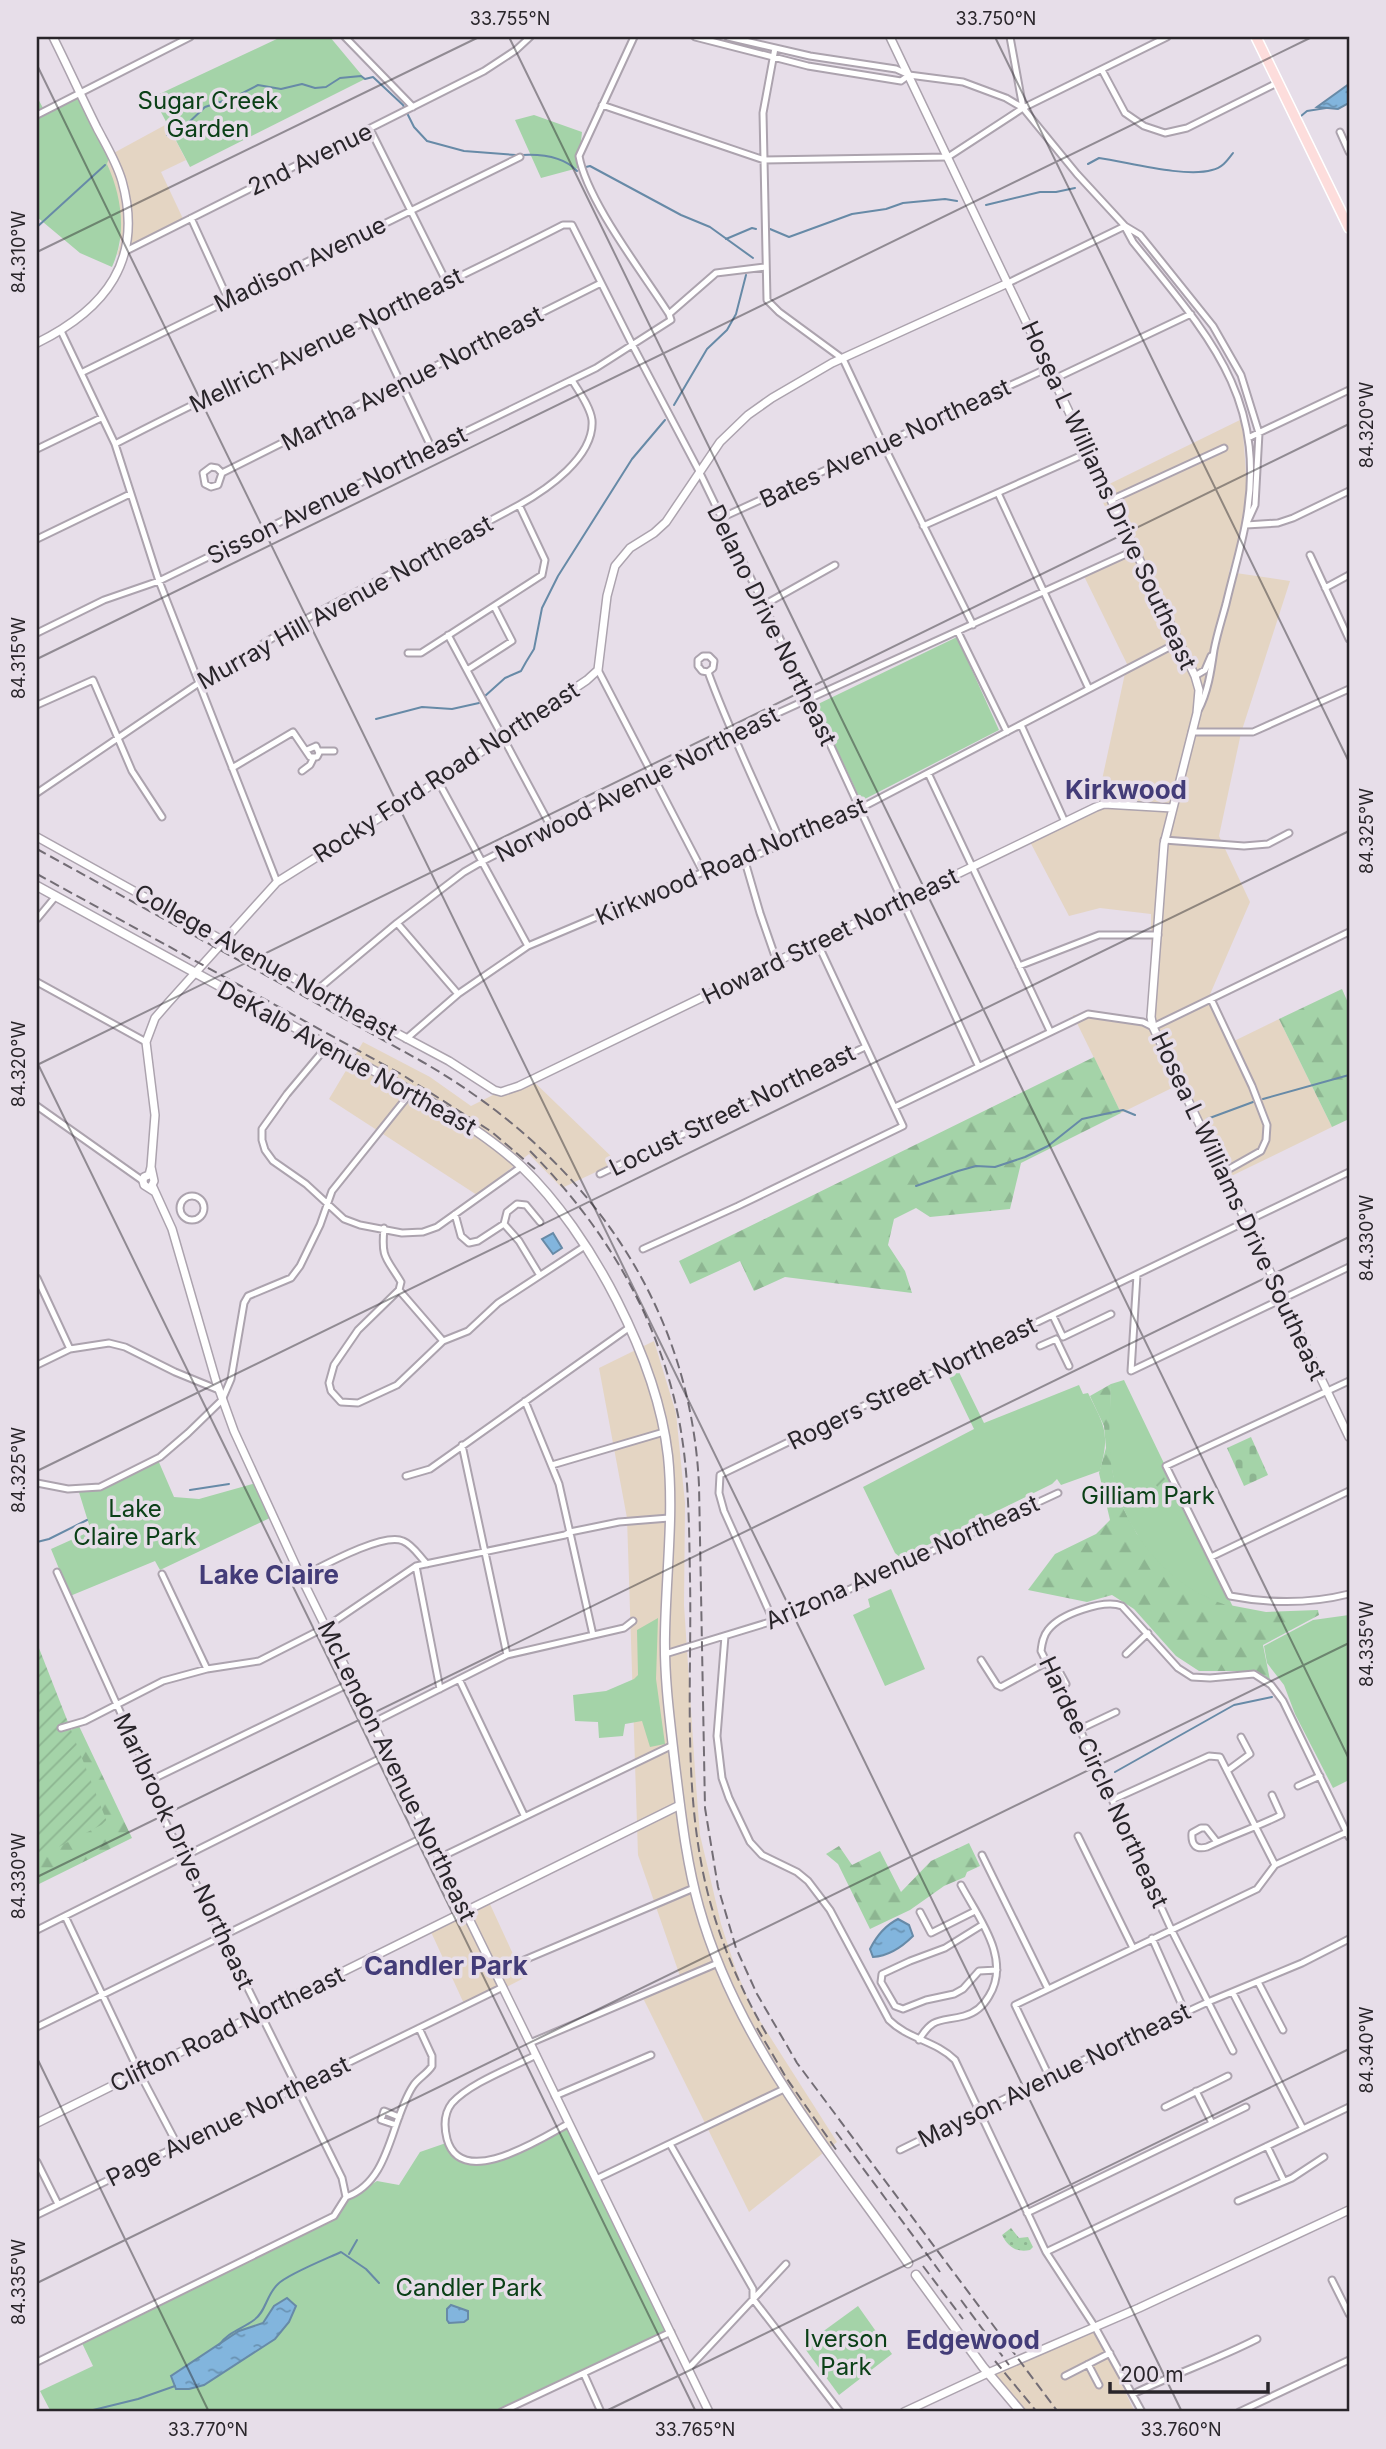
<svg xmlns="http://www.w3.org/2000/svg" width="1386" height="2449" font-family="Inter,sans-serif">
<defs>
<pattern id="grass-dots" width="8" height="8" patternUnits="userSpaceOnUse" patternTransform="scale(1.75)"><rect width="8" height="8" fill="#a4d3a8"/><path d="M2 2h.1M6 6h.1" fill="none" stroke="#8db591" stroke-width="1.8" stroke-linecap="round"/></pattern>
<pattern id="forest-firs" width="22" height="20" patternUnits="userSpaceOnUse" patternTransform="scale(1.75)"><rect width="22" height="20" fill="#a4d3a8"/><path d="M5 1l3.5 6h-7zM16 11l3.5 6h-7z" fill="#8db591"/></pattern>
<pattern id="cemetery-stones" width="16" height="16" patternUnits="userSpaceOnUse" patternTransform="scale(1.75)"><rect width="16" height="16" fill="#a4d3a8"/><path d="M2 7V4a2 2 0 0 1 4 0v3zM10 15v-3a2 2 0 0 1 4 0v3z" fill="#8db591"/></pattern>
<pattern id="garden-furrows" width="10" height="10" patternUnits="userSpaceOnUse" patternTransform="scale(1.75)"><rect width="10" height="10" fill="#a4d3a8"/><path d="M-1 1l2-2M0 10L10 0M9 11l2-2" fill="none" stroke="#8db591"/></pattern>
<pattern id="water-ripples" width="26" height="14" patternUnits="userSpaceOnUse" patternTransform="scale(1.75)"><rect width="26" height="14" fill="#82b5dd"/><path d="M2 4q2-2 4 0t4 0M15 11q2-2 4 0t4 0" fill="none" stroke="#6a93b3"/></pattern>
</defs>
<rect width="100%" height="100%" fill="#e7dee9"/>
<!-- commercial -->
<path fill="#e4d5c3" d="M167,124L186,160L161,172L185,223L117,255L121,241L107,164L110,155Z
M1242,419L1249,515L1229,572L1290,581L1241,733L1219,836L1250,902L1208,999L1230,1043L1279,1019L1332,1127L1221,1181L1176,1086L1121,1113L1073,1015L1152,1027L1151,914L1100,908L1069,916L1028,838L1097,803L1127,664L1082,572L1127,552L1097,490Z
M363,1042L430,1077L471,1106L529,1077L617,1162L562,1188L529,1154L477,1195L329,1099Z
M654,1341L676,1413L685,1503L684,1605L696,1785L700,1835L710,1877L721,1924L736,1970L751,2007L837,2142L749,2212L641,1994L681,1979L638,1855L627,1518L599,1368Z
M489,1902L524,1978L466,2008L431,1932Z
M1092,2324L1135,2412H1021L990,2371Z"/>
<!-- grass -->
<path fill="url(#grass-dots)" d="M1011,2228L1019,2238L1028,2237L1033,2247L1030,2250C1017,2253 1008,2247 1002,2235Z"/>
<!-- forest -->
<path fill="url(#forest-firs)" d="M1342,989L1349,1005V1119L1332,1127L1279,1019Z
M1094,1057L1121,1113L1021,1163L1010,1209L930,1217L916,1208L894,1219L888,1245L905,1271L912,1293L785,1277L754,1291L740,1261L690,1284L679,1261Z
M1111,1384L1110,1437L1113,1474L1121,1504L1137,1534L1224,1604L1266,1612L1318,1610L1319,1615L1263,1645L1270,1680L1257,1671H1199L1176,1656L1134,1609L1112,1595L1087,1602L1028,1590L1055,1554L1096,1534L1110,1520L1099,1473L1106,1448L1104,1426L1090,1396Z
M79,1726L132,1838L37,1885V1746Z
M969,1843L980,1866L967,1872L965,1877L944,1886L910,1910L870,1929L838,1864L826,1854L839,1846L852,1865L880,1851L901,1892L931,1861Z"/>
<!-- cemetery -->
<path fill="url(#cemetery-stones)" d="M1251,1437L1268,1475L1244,1486L1227,1448Z"/>
<!-- park -->
<path fill="#a4d3a8" d="M281,37H330L365,79L190,167L153,97Z
M77,90L110,155L107,164C122,197 127,234 112,267L80,253L37,217V97L43,108Z
M534,115L582,132L578,168L541,178L515,120Z
M957,637L999,730L861,801L816,705Z
M959,1372L984,1423L1079,1385L1083,1394L1088,1393C1105,1427 1110,1433 1100,1471L1061,1485L1057,1479L1052,1484L901,1558L895,1553L863,1487L974,1429L949,1377Z
M1124,1380L1233,1607C1173,1591 1125,1536 1113,1475C1107,1446 1110,1414 1111,1384Z
M158,1460L174,1497L199,1499L256,1483L272,1517L160,1570L155,1561L70,1596L51,1549L91,1531L78,1489L100,1487Z
M891,1589L925,1669L885,1686L853,1615L870,1607L868,1599Z
M1349,1615V1780L1333,1788L1295,1714L1284,1685L1267,1663L1264,1646L1313,1620Z
M658,1618L656,1679L665,1744L650,1747L642,1721L625,1724L623,1736L599,1738L598,1722L575,1721L573,1695L606,1691L634,1679L638,1675L637,1630Z
M567,2126L669,2335L505,2412H51L40,2391L93,2366L81,2341L335,2217L349,2198L377,2181L399,2185L420,2152L446,2143C450,2148 455,2155 461,2159C489,2176 542,2139 567,2126Z
M858,2306L892,2354L839,2395L803,2346Z"/>
<!-- garden -->
<path fill="url(#garden-furrows)" d="M1163,1475L1173,1496L1168,1498L1152,1481L1156,1477Z
M37,1643L107,1822L37,1858Z"/>
<!-- water -->
<path fill="url(#water-ripples)" stroke="#678aa7" stroke-width="2" d="M1349,84V103L1338,109L1317,107Z
M553,1233L562,1248L553,1254L542,1239Z
M898,1919L909,1925L913,1936C902,1947 889,1956 873,1957L870,1949C876,1937 886,1925 898,1919Z
M287,2298L296,2306L289,2322L275,2339L204,2385L189,2389H176L171,2376L239,2331L263,2323L274,2306Z
M451,2305L468,2311V2319L464,2322L449,2323L447,2320V2309Z"/>
<g fill="none" stroke-linecap="round" stroke-linejoin="round">
<!-- stream -->
<path stroke="#678aa7" stroke-width="2" d="M1301,116L1307,111L1326,108
M167,135L184,127L205,107L235,97L258,85L281,89L302,84L315,88L326,87L340,78L361,76L365,79L373,77L403,105L414,127L427,141L464,151L516,155
M522,155C541,154 564,157 577,171
M1088,164L1099,158C1128,162 1185,178 1212,170C1222,168 1227,161 1233,153
M586,167L590,166L681,215L710,227L753,258
M986,205L1040,192H1056L1075,188
M37,227L105,165
M770,229L789,237L852,214L886,209L903,203L945,199L957,201
M726,239L752,228L756,229
M674,405L707,349L727,330L736,314L746,275
M485,696L505,678L521,671L526,662L534,649L542,608L558,576L632,459L665,420
M376,719L422,707L452,709L479,703
M1263,1099L1349,1075
M1207,1119L1253,1102
M916,1186L958,1171L976,1166L995,1167L1025,1157L1048,1146L1082,1119L1123,1110L1135,1115
M190,1490L229,1484
M37,1542L49,1539L87,1520
M1115,1772L1234,1705L1272,1697
M349,2254L357,2240
M219,2345C228,2332 242,2329 254,2320C266,2312 266,2295 278,2284C288,2274 326,2259 341,2252L366,2269L379,2283
M85,2412L138,2399L175,2386"/>
<defs>
<path id="minor" d="M345,37L413,107
M634,37L579,156C587,201 643,273 669,314
M695,37L808,66L901,81L909,75
M728,37L810,56L896,69L909,75L963,82L1006,98L1023,108L1077,174L1125,226L1140,235L1213,326L1241,375L1259,433L1255,505L1246,525
M1010,37L1023,108
M775,48L763,113L767,300L779,312L843,359L883,444L973,625
M1102,70L1125,113L1144,126L1165,133L1187,128L1279,82
M602,105L764,160L948,157L1023,108L1167,37
M37,115L190,37
M370,129L446,281
M1340,132L1349,152
M191,218L228,299
M1126,229L1133,242C1207,334 1270,398 1245,526C1240,552 1232,578 1226,604C1222,619 1217,634 1214,650C1211,671 1208,692 1198,711
M126,251L484,71L516,50L530,37
M1008,283L1125,226
M371,320L432,449
M61,331L115,444L159,581L277,882
M81,373L520,157
M1054,379L1191,314
M1248,438L1349,390
M115,444C263,367 415,301 563,225H572L633,346L699,471L812,705L978,1065
M37,449L101,418
M222,473L217,468L211,467L203,473L205,484L211,487L218,485L222,473L601,283
M998,493L1089,689
M1111,500L1224,448
M721,518L1048,368
M1246,525L1278,523L1293,518L1349,491
M923,526L1089,452
M37,539L130,494
M1310,555L1349,639
M1325,588L1349,575
M762,606L835,565
M958,632L1007,732
M37,633L104,600L159,581L596,368L671,320L669,314L716,273L765,267
M448,635L551,827
M408,653H421L542,575L545,560L519,505
M467,670L512,641L494,606
M598,670L703,872
M708,672L713,668L714,661L709,656H703L698,660V666L702,671L708,672C729,730 757,786 781,843
M1195,676L1205,670L1211,656
M37,705L93,680L132,771L162,817
M1021,725L1065,822
M1192,732H1253L1349,689
M319,751H334
M232,768L293,732L310,757H317L319,753L316,746L307,750
M302,771L310,765L313,759
M928,773L1050,1031
M438,781L528,946
M37,793L199,683L289,628L519,505C546,490 595,457 592,420C590,406 579,392 572,380
M1164,840L1244,846L1268,844L1289,833
M744,858L760,913L777,962
M37,919L56,896
M397,923L458,994
M1019,966L1099,935H1158
M37,982L146,1042
M317,990L397,923L464,872L483,861L734,733L1135,550
M1211,999L1252,1086L1267,1125L1266,1140L1261,1151L1222,1173
M406,1039L458,994L528,946L727,862L755,856L859,809L1179,642
M328,1045L287,1094L262,1129V1140L265,1150L273,1161L306,1184L344,1219L360,1225L402,1233L423,1232L437,1227L521,1167
M37,1106L143,1181
M895,1107L1088,1014L1143,1022L1153,1027L1349,932
M600,1174L865,1047
M180 1208a12 12 0 1 1 24 0a12 12 0 1 1-24 0Z
M455,1214L461,1236L469,1243L478,1241L504,1224L507,1212L517,1204L526,1205L540,1222
M504,1224L519,1241L539,1274
M384,1228C381,1259 386,1257 401,1282L399,1290L358,1330L334,1365L329,1383L331,1391L341,1402L358,1403L397,1385L443,1341L468,1331L498,1303L585,1246
M643,1249L738,1206L903,1126L817,942
M1137,1275L1131,1371L1349,1267
M37,1278L70,1349
M399,1290L443,1341
M1053,1316L1063,1337L1111,1314
M1056,1339L1069,1366
M1040,1346L1056,1339
M37,1365L70,1349L109,1343L125,1347L175,1372L219,1390
M1349,1381L1166,1466L1230,1596C1271,1604 1309,1604 1349,1594
M525,1401L559,1484L593,1635
M462,1445L507,1655
M552,1465L664,1432
M406,1476L430,1469L630,1327
M37,1483L68,1489L100,1487L160,1457L188,1433L222,1400L231,1379L244,1303L248,1296L291,1278L300,1266L320,1225L332,1191L412,1091
M1211,1557L1349,1491
M416,1566L440,1689
M162,1574L207,1669
M301,1577C321,1567 383,1532 403,1541C413,1545 419,1556 427,1564
M773,1620L724,1511L719,1493L720,1475L1349,1172
M725,1636L717,1736L722,1778L729,1798L750,1842L762,1855L797,1872L808,1881L830,1910L889,2020C908,2039 936,2041 955,2060L1046,2252L1095,2327L1142,2412
M665,1654L796,1614L1058,1493
M1126,1654L1148,1633
M981,1660L997,1685L1001,1687L1047,1662
M1053,1674L1060,1673L1066,1684L1060,1689
M459,1679L524,1815
M374,1722L507,1655L624,1628L633,1621
M61,1728L85,1721L163,1681L207,1669L259,1661L326,1627L416,1566L565,1535L570,1532L619,1522L669,1518
M1080,1729L1116,1712
M1227,1771L1250,1754L1241,1737
M151,1780L353,1682
M1298,1786L1320,1776
M1112,1800L1209,1756L1220,1757L1275,1865
M1078,1836L1133,1948
M1217,1842L1206,1828H1201L1192,1833C1191,1845 1196,1850 1207,1847C1232,1835 1257,1827 1281,1815L1272,1795
M982,1855L1048,1989
M439,1858L673,1745
M920,1912L931,1933L975,1911
M65,1916L139,2072L178,2146
M982,1925L945,1948L910,1961L882,1974L881,1982L895,2006L903,2009L926,2000L954,1994L963,1989L979,1971L997,1970
M37,1930L389,1754
M1152,1938L1185,2012
M496,1972L694,1888
M1258,1982L1283,2030
M1233,1993L1303,2129
M37,2027L428,1835
M919,2040C933,2016 941,2022 964,2016C975,2013 984,2005 989,1996C1012,1959 978,1917 961,1885
M530,2043L718,1963
M1233,2051L1172,1931L1082,1734L1041,1651C1042,1643 1043,1636 1048,1630C1060,1614 1104,1599 1122,1606L1178,1668L1192,1677L1210,1678L1254,1674L1271,1685L1283,1701L1349,1837
M536,2055C511,2068 470,2083 452,2103C444,2113 444,2127 447,2139C461,2191 542,2138 568,2124
M1049,2076L1015,2005L1257,1889L1275,1865L1347,1832
M1196,2091L1212,2123
M555,2096L651,2055
M1165,2107L1228,2076
M396,2125L381,2120L384,2111L399,2117
M670,2144L753,2289V2299L840,2412
M1267,2146L1284,2181
M900,2150L1106,2049L1208,2002L1302,1963L1349,1939
M37,2162L58,2204
M596,2179L784,2089
M346,2197C391,2181 390,2121 413,2086C418,2078 427,2074 432,2066V2056L419,2028
M1238,2201L1292,2178L1324,2157
M1027,2213L1246,2107
M37,2215L503,1987
M1046,2252L1349,2107
M1332,2280L1349,2314
M37,2362L334,2216L346,2197L342,2178L159,1809L151,1780L57,1572
M1088,2364L1099,2385
M688,2369L786,2264
M584,2374L601,2412
M1065,2376L1110,2353
M1133,2394C1174,2374 1216,2360 1257,2339
M501,2412L671,2332
M1239,2412L1349,2360"/>
<path id="tertiary" d="M890,37L1195,676L1199,690L1197,713L1164,844L1151,1017L1153,1027L1349,1437
M37,343C106,309 144,260 122,181C117,163 106,145 97,128C82,98 68,67 53,37
M37,837L224,941L449,1061L494,1090L501,1092L519,1086L1096,807L1104,804L1172,808
M151,1167L154,1181L152,1185L172,1229L216,1381L234,1431L301,1577L530,2043L709,2412
M155,1192L144,1185L143,1181L144,1177L149,1175L151,1167L155,1115L146,1042L155,1018L168,1003L277,882L438,781L587,680L598,670L607,596L615,566L630,548L654,533L666,522L720,442L748,415L772,398L832,363L1008,283
M37,2123L680,1805
M904,2412L988,2373L1139,2308L1349,2210"/>
<path id="secondary" d="M37,886L431,1102C463,1121 494,1141 522,1167C591,1233 657,1360 668,1456C674,1514 666,1575 665,1634C664,1678 670,1721 675,1765C681,1813 686,1861 699,1907C737,2043 829,2150 908,2263
M916,2275L983,2367L1021,2412"/>
<path id="primary" d="M1256,37L1349,228"/>
</defs>
<!-- minor casing -->
<use href="#minor" stroke="#aca3ae" stroke-width="9"/>
<!-- tertiary casing -->
<use href="#tertiary" stroke="#aca3ae" stroke-width="10"/>
<!-- secondary casing -->
<use href="#secondary" stroke="#aca3ae" stroke-width="11"/>
<!-- primary casing -->
<use href="#primary" stroke="#fff" stroke-width="12"/>
<!-- minor -->
<use href="#minor" stroke="#fff" stroke-width="5"/>
<!-- tertiary -->
<use href="#tertiary" stroke="#fff" stroke-width="7"/>
<!-- secondary -->
<use href="#secondary" stroke="#fff" stroke-width="8"/>
<!-- primary -->
<use href="#primary" stroke="#fddddc" stroke-width="9"/>
<!-- rail -->
<path stroke="#736d75" stroke-width="2" stroke-dasharray="10 5" stroke-linecap="butt" d="M37,849L421,1061C580,1152 690,1297 699,1485L705,1808L718,1887L736,1948L757,1994L797,2063L1058,2412
M37,874L401,1074L492,1132L535,1169
M530,1151C604,1226 658,1315 679,1420C689,1472 689,1525 690,1578C692,1682 682,1792 708,1894C721,1944 741,1990 767,2035
M757,2028L787,2079L837,2151
M836,2132L940,2272
M923,2266L963,2319
M961,2300L1009,2365
M995,2361L1037,2412"/>
</g>
<!-- ticks -->
<path fill="none" stroke="#29252a" stroke-width="2" stroke-opacity="0.45" d="M509,37L1349,1759M995,37L1349,762M37,65L1182,2412M37,252L479,37M37,659L1312,37M37,1062L696,2412M37,1065L1349,424M37,1471L1349,831M37,1877L1349,1237M37,2058L209,2412M37,2283L1349,1643M604,2412L1349,2049"/>
<g text-anchor="middle" dominant-baseline="central" stroke-width="7" stroke-linejoin="round" paint-order="stroke">
<!-- park labels -->
<g font-size="24" fill="#0b4017" stroke="#e7dee9">
<text x="208" y="100">Sugar Creek<tspan x="208" dy="28">Garden</tspan></text>
<text x="1148" y="1495">Gilliam Park</text>
<text x="135" y="1508">Lake<tspan x="135" dy="28">Claire Park</tspan></text>
<text x="469" y="2287">Candler Park</text>
<text x="846" y="2338">Iverson<tspan x="846" dy="28">Park</tspan></text>
</g>
<!-- street labels -->
<g font-size="24" fill="#29252a" stroke="#e7dee9">
<text transform="translate(310 159) rotate(-26)">2nd Avenue</text>
<text transform="translate(300 264) rotate(-26)">Madison Avenue</text>
<text transform="translate(326 340) rotate(-26)">Mellrich Avenue Northeast</text>
<text transform="translate(412 378) rotate(-27)">Martha Avenue Northeast</text>
<text transform="translate(885 443) rotate(-25)">Bates Avenue Northeast</text>
<text transform="translate(337 495) rotate(-26)">Sisson Avenue Northeast</text>
<text transform="translate(1109 495) rotate(65)">Hosea L Williams Drive Southeast</text>
<text transform="translate(345 602) rotate(-29)">Murray Hill Avenue Northeast</text>
<text transform="translate(772 625) rotate(64)">Delano Drive Northeast</text>
<text transform="translate(446 772) rotate(-33)">Rocky Ford Road Northeast</text>
<text transform="translate(637 784) rotate(-27)">Norwood Avenue Northeast</text>
<text transform="translate(731 861) rotate(-23)">Kirkwood Road Northeast</text>
<text transform="translate(830 936) rotate(-26)">Howard Street Northeast</text>
<text transform="translate(266 962) rotate(29)">College Avenue Northeast</text>
<text transform="translate(347 1058) rotate(29)">DeKalb Avenue Northeast</text>
<text transform="translate(732 1110) rotate(-26)">Locust Street Northeast</text>
<text transform="translate(1239 1206) rotate(65)">Hosea L Williams Drive Southeast</text>
<text transform="translate(912 1383) rotate(-26)">Rogers Street Northeast</text>
<text transform="translate(902 1562) rotate(-24)">Arizona Avenue Northeast</text>
<text transform="translate(397 1771) rotate(64)">McLendon Avenue Northeast</text>
<text transform="translate(1104 1782) rotate(65)">Hardee Circle Northeast</text>
<text transform="translate(184 1851) rotate(65)">Marlbrook Drive Northeast</text>
<text transform="translate(227 2029) rotate(-26)">Clifton Road Northeast</text>
<text transform="translate(1054 2075) rotate(-26)">Mayson Avenue Northeast</text>
<text transform="translate(228 2121) rotate(-26)">Page Avenue Northeast</text>
</g>
<!-- neighbourhood labels -->
<g font-size="26" font-weight="bold" fill="#433c78" stroke="#e7dee9">
<text x="1126" y="789">Kirkwood</text>
<text x="269" y="1574">Lake Claire</text>
<text x="446" y="1965">Candler Park</text>
<text x="973" y="2339">Edgewood</text>
</g>
</g>
<!-- border -->
<rect width="1386" height="2449" fill="none" stroke="#e7dee9" stroke-width="77"/>
<!-- scale -->
<path d="M1110 2382v10h158v-10" fill="none" stroke="#29252a" stroke-width="3.5"/>
<text x="1120" y="2382" font-size="21" fill="#29252a" stroke="#e7dee9" stroke-width="5" paint-order="stroke">200 m</text>
<rect x="38" y="38" width="1310" height="2372" fill="none" stroke="#29252a" stroke-width="2.5"/>
<g font-size="18" text-anchor="middle" fill="#29252a">
<text x="510" y="25">33.755°N</text>
<text x="996" y="25">33.750°N</text>
<text transform="translate(19 252) rotate(-90)" y="6">84.310°W</text>
<text transform="translate(1367 425) rotate(-90)" y="6">84.320°W</text>
<text transform="translate(19 658) rotate(-90)" y="6">84.315°W</text>
<text transform="translate(1367 831) rotate(-90)" y="6">84.325°W</text>
<text transform="translate(19 1064) rotate(-90)" y="6">84.320°W</text>
<text transform="translate(1367 1238) rotate(-90)" y="6">84.330°W</text>
<text transform="translate(19 1470) rotate(-90)" y="6">84.325°W</text>
<text transform="translate(1367 1644) rotate(-90)" y="6">84.335°W</text>
<text transform="translate(19 1876) rotate(-90)" y="6">84.330°W</text>
<text transform="translate(1367 2050) rotate(-90)" y="6">84.340°W</text>
<text transform="translate(19 2282) rotate(-90)" y="6">84.335°W</text>
<text x="208" y="2436">33.770°N</text>
<text x="695" y="2436">33.765°N</text>
<text x="1181" y="2436">33.760°N</text>
</g>
</svg>
